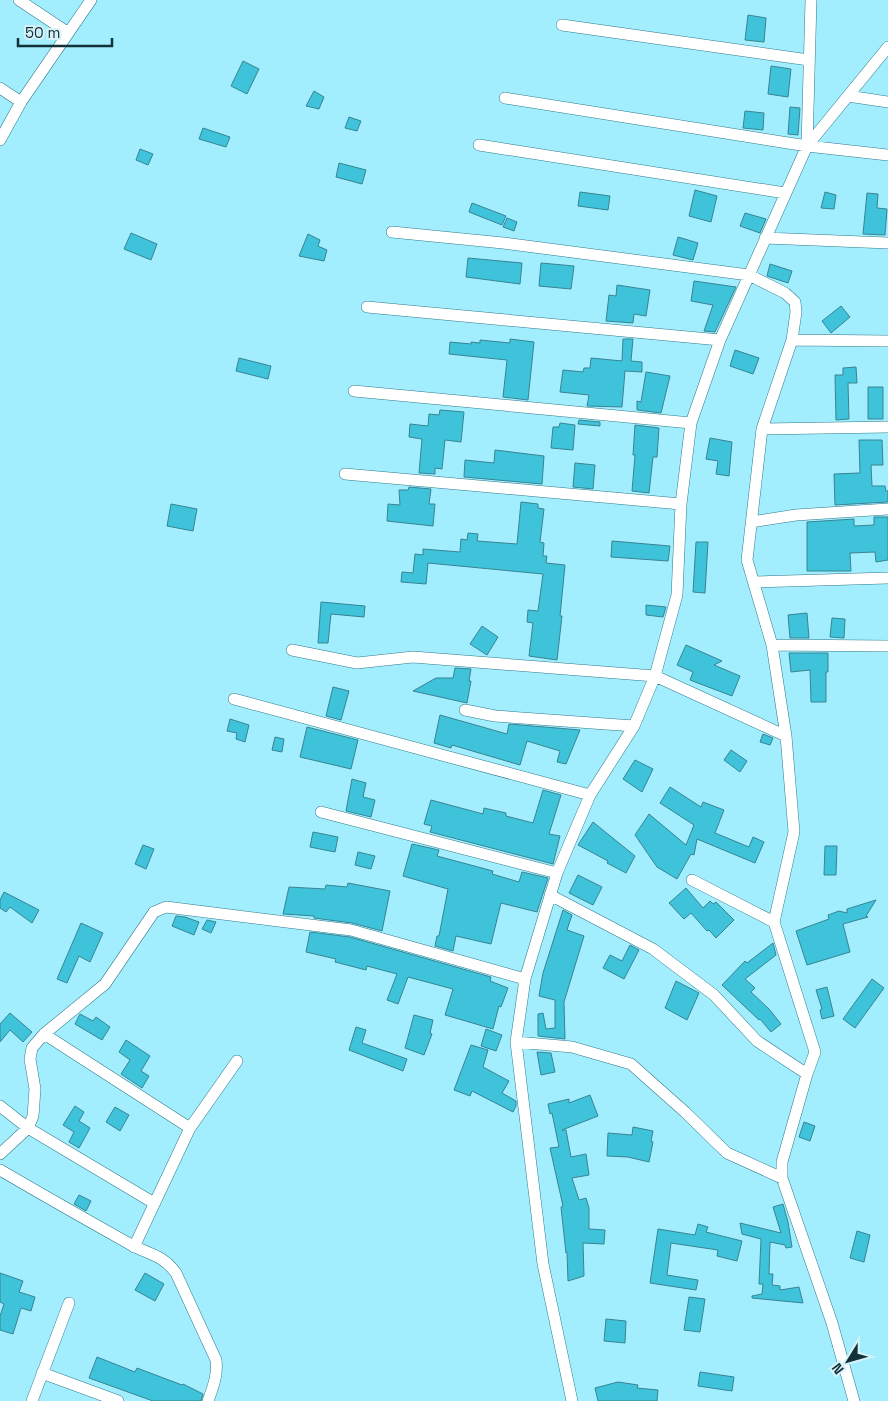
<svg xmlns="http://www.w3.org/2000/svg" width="888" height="1401" font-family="'Space Grotesk',sans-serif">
<rect width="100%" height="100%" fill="#a3eefe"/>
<!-- building -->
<path fill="#3ec3db" stroke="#388492" d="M748,15L766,18L764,42L745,40Z
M243,61L259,69L247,94L231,86Z
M771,66L791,69L788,97L768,94Z
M314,91L324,97L319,109L306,106Z
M790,107L800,108L798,135L788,134Z
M745,111L764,113L763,130L743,128Z
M349,117L361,121L357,131L345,128Z
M203,128L230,137L226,147L199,139Z
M140,149L153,154L148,165L136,160Z
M339,163L366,170L362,184L336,177Z
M695,190L717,196L711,222L689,216Z
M580,192L610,196L608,210L578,206Z
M825,192L836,195L834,209L821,208Z
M867,193L878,194L877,208L887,209L885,235L863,234Z
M472,203L506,216L502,225L469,212Z
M745,213L766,219L760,233L740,226Z
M507,218L517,222L514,231L503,227Z
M131,233L157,244L151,260L124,249Z
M308,234L320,240L318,246L327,250L324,261L299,256Z
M678,237L698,243L693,260L673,255Z
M468,258L522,263L520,284L466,277Z
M541,263L574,266L571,289L539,286Z
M770,264L792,271L788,283L767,276Z
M694,281L736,287L715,332L704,331L713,305L691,301Z
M617,285L650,290L646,316L634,314L633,323L606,321L609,295L616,296Z
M841,306L850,317L831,333L822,321Z
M510,339L534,342L528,400L503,397L507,360L449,354L450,342L471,344V342L480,343V340L510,343Z
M623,339H633L631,361L642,362V372L625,371L622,407L587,406L589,395L560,392L563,370L583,372L584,368H590L591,358L622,361Z
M735,350L759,358L753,374L730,366Z
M239,358L271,366L268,379L236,371Z
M856,367L857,383H848L849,419L836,420L835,375H843V368Z
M646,372L670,376L661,413L637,410V401L641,402Z
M868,387H883V419H868Z
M440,410L464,412L461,442L445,440L442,469L435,468V474L419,473L422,439L409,437L410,424L428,426L429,414L439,415Z
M579,420L600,422V426L578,424Z
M560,423L575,425L573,450L551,448L553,427H559Z
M635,425L659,428L657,457H653L649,493L632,491L635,455H633Z
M710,438L732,442L729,476L716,474L718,461L706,459Z
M859,440H882L883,465H871L872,486H885L886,491H888V502L835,505L834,474L860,473Z
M495,450L544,456L542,484L464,477L465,460L494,463Z
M575,463L595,465L593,489L573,487Z
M409,487L431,489L429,504H435L433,526L387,521L388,504L400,505L399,490H408Z
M521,502L538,504V508L544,509L540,542L544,543L543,556H547L546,563L565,565L560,616H562L557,660L529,656L533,623L527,622L528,610L538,611L543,574L428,563L426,584L401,582L402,572L413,573L415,554L423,555V549L460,552L461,539L467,540L468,533L478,534L477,541L517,544Z
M171,504L197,509L193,531L167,526Z
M874,517H888V560L876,562L875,552L850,553L851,571H807V522L854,519V526L874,525Z
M612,541L670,546L668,561L611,557Z
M696,542H708L705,593L693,592Z
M321,602L365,606L364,617L331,614L328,643H318Z
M646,605L666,607L663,617L646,615Z
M807,613L809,638H790L788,615Z
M832,618L845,619L844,638L830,637Z
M482,626L498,637L487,655L470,644Z
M686,645L722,661L714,665L740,676L732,696L690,680L693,672L677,665Z
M789,653H828V672H826V702H811L810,670L791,672Z
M455,668L471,669L469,681H471L467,703L413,691L436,678H453Z
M333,687L349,691L341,720L326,716Z
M440,715L507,734L509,724L580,730L566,764L557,762L560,751L527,741L520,765L452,745L451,748L434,743Z
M230,719L249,725L245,742L236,739L237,733L227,731Z
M307,727L358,740L351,769L300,757Z
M763,734L773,738L770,745L760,742Z
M275,737L284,739L282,752L272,750Z
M731,750L747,761L740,772L724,760Z
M635,760L653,769L642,792L623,779Z
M352,779L366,783L363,797L375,800L371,817L346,811Z
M670,787L701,807L703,802L724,810L715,833L749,847L753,837L764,842L755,863L697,839L694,855L691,854L677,879L657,867L635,835L649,814L686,845L694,825L660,803Z
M543,790L561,795L549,834L560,836L553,864L430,832L432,826L424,824L431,800L483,814L484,808L506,813V816L533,823Z
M593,822L635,856L626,873L607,863L608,861L578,845Z
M313,832L338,837L335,852L310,847Z
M412,844L439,850L437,856L493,871L492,874L519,882L522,872L548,878L537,912L501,903L491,944L456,936L453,951L435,946L437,936H439L448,889L403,876Z
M143,845L154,849L146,869L135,864Z
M825,846H837L836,875H824Z
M358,852L375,856L371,869L355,865Z
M578,875L602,887L593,905L569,893Z
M348,883L390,891L382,931L352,923L314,918V916L283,914L289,887L325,889L326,885L347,887Z
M686,888L703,908L710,901L713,904L716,902L734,920L716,938L709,930L707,931L691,913L684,919L669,903Z
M4,892L39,910L32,923L10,907L6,912L0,908V900Z
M876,900L866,916L868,917L843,924L850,952L807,965L796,931L829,919L828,915L839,911L847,913V909Z
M563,910L572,915L567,930L584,936L564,1002L565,1039L538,1036V1014L543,1013L546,1029L555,1028V1000L539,996L543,973Z
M176,916L185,917L199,922L194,935L172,926Z
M207,920L216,922L211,933L202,929Z
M81,923L103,933L90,962L79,956L67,983L57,979Z
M310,932L350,937L491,977L490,981L508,988L501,1007L499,1006L493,1029L445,1015L453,989L408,977L398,1004L387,1000L397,974L367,966L366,970L335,962L336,959L306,952Z
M773,943L776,955L745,979L755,988L751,992L769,1009L781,1024L771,1032L760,1019L759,1020L722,985L745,961L747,963Z
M630,945L639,950L624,979L603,968L610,955L622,961Z
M872,979L884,988L855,1028L843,1019Z
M676,981L699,993L687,1020L665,1008Z
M827,987L834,1016L822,1019L820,1010L822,1009L816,990Z
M10,1013L32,1032L23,1042L10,1030L0,1042V1024Z
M80,1014L93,1021L96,1017L110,1027L102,1040L75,1024Z
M414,1015L433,1020L430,1033L432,1034L424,1055L405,1048Z
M356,1027L366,1030L362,1043L407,1059L403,1071L349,1050Z
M486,1029L502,1035L496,1051L481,1046Z
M126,1040L150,1056L141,1071L149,1076L142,1088L121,1074L130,1060L119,1052Z
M471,1045L488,1050L483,1067L509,1081L502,1093L516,1101V1106L513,1112L472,1091L470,1096L454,1090Z
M537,1052L551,1053L555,1072L541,1075Z
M590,1095L598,1116L562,1130H566L571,1157L586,1154L589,1175L572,1178L579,1200L586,1198L589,1208V1229L605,1230L604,1244L583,1243L584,1276L568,1281L567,1252L566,1253L561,1207L563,1206L550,1148L559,1147L552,1113L550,1114L548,1104L569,1099V1103Z
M75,1106L84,1112L79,1121L90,1128L79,1148L69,1142L74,1132L63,1125Z
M115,1107L129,1115L120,1131L106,1122Z
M804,1122L815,1126L810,1141L799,1137Z
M633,1127L653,1131L651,1141L653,1142L649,1162L628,1157L607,1156L608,1133L632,1135Z
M79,1195L91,1201L86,1211L74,1204Z
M783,1204L788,1222L792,1247L786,1248L785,1245L770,1242L769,1274H773L772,1285L780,1286V1290L799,1287L803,1303L752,1298V1296L762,1294L763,1284H759L761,1239L742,1234L740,1223L781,1233L773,1207Z
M698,1224L708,1227L706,1232L742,1241L737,1261L717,1256L718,1250L671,1243L667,1275L698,1280L696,1290L650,1283L658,1229L695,1235Z
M857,1231L870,1235L864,1262L850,1258Z
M0,1273L23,1281L19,1292L35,1297L31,1311L21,1308L13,1334L0,1330V1316L4,1304L0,1302Z
M145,1273L164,1284L155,1301L135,1290Z
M689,1297L705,1299L700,1332L684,1330Z
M606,1319L626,1321L625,1343L604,1341Z
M97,1357L135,1372L137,1368L182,1385L183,1384L203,1394L201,1401H153L89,1378Z
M700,1372L734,1377L732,1391L698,1386Z
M618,1382L638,1385L637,1388L658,1390L657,1401H598L595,1388Z"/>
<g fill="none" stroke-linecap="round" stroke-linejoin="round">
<defs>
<path id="minor" d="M19,0L67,32
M562,25L809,60
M0,88L21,102
M848,96L888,102
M505,98L807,146L888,155
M0,140L21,102L91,0
M479,145L785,193
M807,146L811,0
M392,232L503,243L749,275L785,293L795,302L796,312L792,340L762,429L747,560L772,645L786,736L794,832L774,922L815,1052L807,1074L782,1162V1178L832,1323L854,1401
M765,238L888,243
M367,307L720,340
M792,340L888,341
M354,391L691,423
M762,429L888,427
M345,474L681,504
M751,522L796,515L888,509
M755,582L888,578
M772,645L888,646
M292,650L357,663L413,657L655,676L786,736
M234,699L590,795
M465,710L495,716L634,726
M321,812L557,873
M692,880L774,922
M550,895L653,949L714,995L757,1041L807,1074
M44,1034L190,1128
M516,1042L572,1047L631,1064L685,1112L727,1153L782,1178
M0,1106L28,1128L154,1203
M0,1154L28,1128L33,1116L35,1089L30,1059L32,1048L44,1034L105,984L154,912L166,907L351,930L525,979
M0,1170C43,1195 85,1219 128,1243C148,1255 161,1253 176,1273L216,1360C218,1375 213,1387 208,1401
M134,1247L190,1128L237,1061
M42,1373L118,1401
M32,1401L69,1303
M572,1401L543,1264L516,1042L525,979L557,873L590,795L634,726L655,676L677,595L681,504L691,423L720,340L807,146L888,47"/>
</defs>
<!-- minor casing -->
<use href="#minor" stroke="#2e7b8a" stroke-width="12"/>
<!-- minor -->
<use href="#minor" stroke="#fff" stroke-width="11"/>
</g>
<!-- north arrow -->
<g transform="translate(848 1361) rotate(233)" stroke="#d7f3fa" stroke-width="4" paint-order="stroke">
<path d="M0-4L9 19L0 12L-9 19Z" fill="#123138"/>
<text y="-8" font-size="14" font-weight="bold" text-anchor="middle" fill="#123138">N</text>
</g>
<!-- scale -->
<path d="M18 38v8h94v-8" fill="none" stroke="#123138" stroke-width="2.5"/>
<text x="25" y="38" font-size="15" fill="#123138" stroke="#d7f3fa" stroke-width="4" paint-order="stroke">50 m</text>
</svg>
